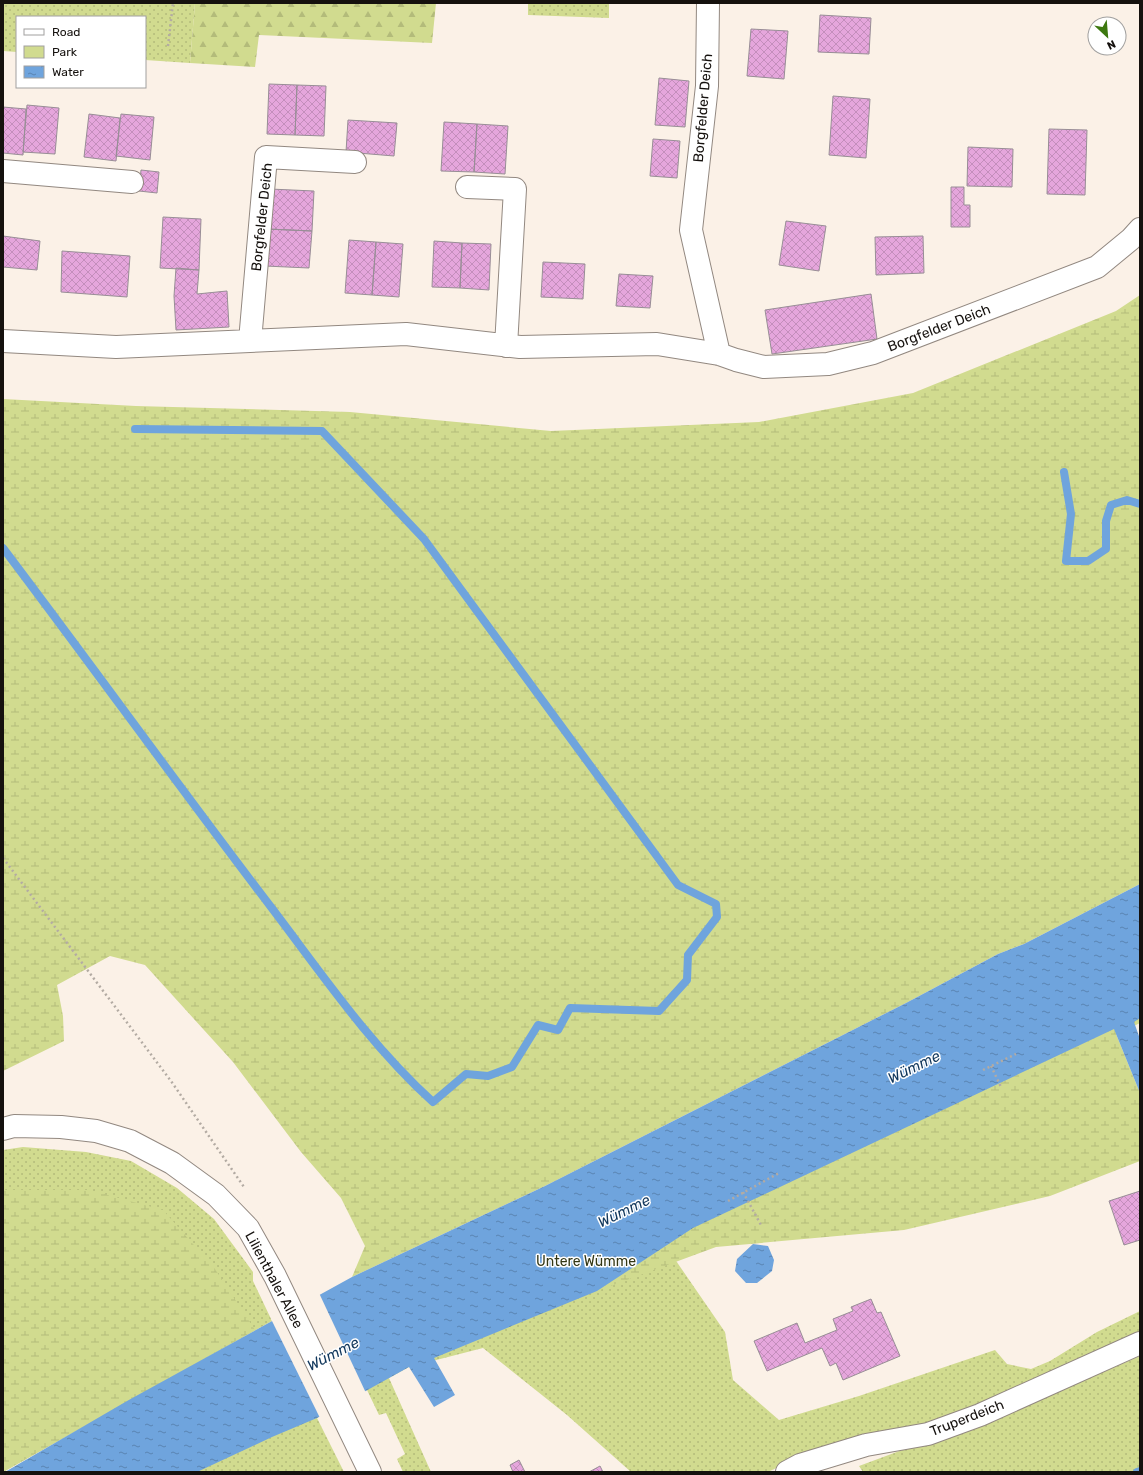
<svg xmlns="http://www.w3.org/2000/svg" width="1143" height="1475" font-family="Rubik,sans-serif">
<defs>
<pattern id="green-dots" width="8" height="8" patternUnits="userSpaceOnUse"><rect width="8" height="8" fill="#d1db8f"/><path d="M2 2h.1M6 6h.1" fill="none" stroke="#b3bb7a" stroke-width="1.8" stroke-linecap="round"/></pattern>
<pattern id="forest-firs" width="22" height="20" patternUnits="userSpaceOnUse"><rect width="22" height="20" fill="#d1db8f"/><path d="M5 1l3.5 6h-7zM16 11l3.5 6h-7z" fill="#b3bb7a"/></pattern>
<pattern id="wetland-marsh" width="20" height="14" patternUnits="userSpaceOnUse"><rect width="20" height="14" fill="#d1db8f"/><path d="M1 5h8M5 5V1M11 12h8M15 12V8" fill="none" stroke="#b3bb7a"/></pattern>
<pattern id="water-ripples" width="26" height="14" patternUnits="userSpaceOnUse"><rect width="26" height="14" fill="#6fa4dd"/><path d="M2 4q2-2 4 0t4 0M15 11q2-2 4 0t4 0" fill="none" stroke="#5a84b2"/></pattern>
<pattern id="building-cross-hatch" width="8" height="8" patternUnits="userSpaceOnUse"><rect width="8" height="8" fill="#e5a6dc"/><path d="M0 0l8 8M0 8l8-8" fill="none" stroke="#c48ebc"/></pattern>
</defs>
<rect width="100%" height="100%" fill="#fbf1e7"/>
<!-- green -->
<path fill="url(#green-dots)" d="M3,3H195L190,63L145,60V17H17V52L3,51Z
M528,3H609V18L528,15Z
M1140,928V1023L672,1255L725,1332L733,1380L779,1420L859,1396L995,1350L1007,1364L1031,1369L1050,1361L1097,1332L1140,1311V1332L1080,1364L922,1427L803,1455L768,1472H631L567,1415L483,1348L409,1367L389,1378L431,1472H403L397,1459L405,1454L386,1413L379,1415L367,1390L317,1418L344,1472H84Z
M23,1147L86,1152L131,1161L177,1188L214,1219L253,1272V1281L272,1321L3,1472V1150Z
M1140,1356V1472H863L859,1466L1050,1395Z"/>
<!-- forest -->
<path fill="url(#forest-firs)" d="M195,3H436L432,43L259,35L255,67L190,63Z"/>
<!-- wetland -->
<path fill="url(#wetland-marsh)" d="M1140,295V884L1024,944L998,954L906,1003L545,1186L352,1277L365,1246L341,1198L301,1152L233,1062L145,965L110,956L57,985L63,1016L64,1041L3,1071V399L136,406L350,412L551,431L759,422L913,393L1116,311Z
M1114,1029L1140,1093V1161L1050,1196L904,1230L716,1247L597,1291L693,1228Z
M3,1190H89L163,1210L215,1269L255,1330L3,1472Z"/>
<!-- water -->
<path fill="url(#water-ripples)" d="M1140,884V1018L1134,1022L1140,1039V1093L1114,1029L693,1228L597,1291L434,1358L455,1395L434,1407L409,1367L317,1418L272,1437L197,1472H5L127,1401L352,1277L545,1186L906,1003L998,954L1024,944Z
M753,1244L768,1246L774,1260L772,1271L757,1283H746L735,1271L737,1259Z"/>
<!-- pier -->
<path fill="#fbf1e7" d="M319,1293L366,1393L320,1418L271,1319Z"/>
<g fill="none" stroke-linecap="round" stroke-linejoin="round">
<!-- stream -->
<path stroke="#6fa4dd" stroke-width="8" d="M1064,472L1071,514L1066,561H1088L1106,549V521L1111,505L1127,500L1140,504
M3,548C93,667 180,788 271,907C322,974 370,1045 433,1102L466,1074L488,1076L512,1067L538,1025L558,1030L570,1008L659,1011L687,980L688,955L717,917L716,904L678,885L424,539L322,431L135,429
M1137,1472L1140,1471"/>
</g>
<!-- building -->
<path fill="url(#building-cross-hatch)" stroke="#988e96" d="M820,15L871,18L869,54L818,52Z
M751,29L788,31L784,79L747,76Z
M659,78L689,81L685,127L655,125Z
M269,84L297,85L295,135L267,134Z
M297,85L326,86L324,136L295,135Z
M833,96L870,99L866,158L829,155Z
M27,105L59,108L55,154L23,152Z
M3,107L26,109L23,155L3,153Z
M89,114L120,118L116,161L84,157Z
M121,114L154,117L150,160L116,156Z
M348,120L397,123L394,156L346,152Z
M444,122L477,124L474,172L441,171Z
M477,124L508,126L505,174L474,172Z
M1049,129L1087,130L1085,195L1047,194Z
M653,139L680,141L677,178L650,176Z
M968,147L1013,149L1012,187L967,186Z
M141,170L159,172L157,193L139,191Z
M951,187H964V205H970V227H951Z
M270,189L314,191L312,231L267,229Z
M163,217L201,219L199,270L160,268Z
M786,221L826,226L819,271L779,265Z
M267,229L312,231L309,268L265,266Z
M3,236L40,241L37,270L3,267Z
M923,236L924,273L876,275L875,237Z
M349,240L376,242L372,295L345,293Z
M434,241L462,243L460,288L432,287Z
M376,242L403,244L399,297L372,295Z
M462,243L491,244L489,290L460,288Z
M62,251L130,256L127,297L61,292Z
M543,262L585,264L583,299L541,297Z
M176,268L199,270L197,294L227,291L229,327L176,330L174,296Z
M619,274L653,276L650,308L616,306Z
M871,294L877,339L772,354L765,310Z
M1140,1191V1240L1124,1245L1109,1201Z
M871,1299L877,1313L881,1312L900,1356L843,1380L836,1363L830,1366L822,1348L767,1371L754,1341L797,1323L805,1343L837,1330L833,1319L853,1311L851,1307Z
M519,1460L525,1472H513L510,1465Z
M600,1466L603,1472H589Z"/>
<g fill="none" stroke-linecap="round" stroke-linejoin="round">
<defs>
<path id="minor" d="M708,3L707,86L691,230L719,354
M3,171L132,182
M467,187L515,189L506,346
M3,341L116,347L406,334L520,347L657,344L719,354L736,360L764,367L828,364L873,353L1097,267L1131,239L1140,229
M250,341L266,157L355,162
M787,1472L800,1465L866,1445L928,1434L980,1415L1140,1343"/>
<path id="major" d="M3,1129L14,1126L61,1127L96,1131L130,1141L172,1163L216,1195L248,1228L275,1276L370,1472"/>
</defs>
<!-- minor casing -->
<use href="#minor" stroke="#928880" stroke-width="24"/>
<!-- major casing -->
<use href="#major" stroke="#928880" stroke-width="24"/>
<!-- path -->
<path stroke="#b3aba3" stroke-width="2.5" stroke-dasharray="2 3" stroke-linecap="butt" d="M168,46L173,3
M3,858L171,1081L244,1187
M991,1066L1001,1087
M983,1070L1016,1054
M743,1192L761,1225
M728,1201L779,1173"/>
<!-- minor -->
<use href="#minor" stroke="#fff" stroke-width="22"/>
<!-- major -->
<use href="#major" stroke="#fff" stroke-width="22"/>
</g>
<g text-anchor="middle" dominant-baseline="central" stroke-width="3" stroke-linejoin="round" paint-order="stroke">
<!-- street labels -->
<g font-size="14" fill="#15110e" stroke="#fff">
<text transform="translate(703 108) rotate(-85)">Borgfelder Deich</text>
<text transform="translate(262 217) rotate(-84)">Borgfelder Deich</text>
<text transform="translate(939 328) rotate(-21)">Borgfelder Deich</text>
<text transform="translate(274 1280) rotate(62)">Lilienthaler Allee</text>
<text transform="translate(967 1418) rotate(-21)">Truperdeich</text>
</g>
<!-- park labels -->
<g font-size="14" fill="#333715" stroke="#fff">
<text x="586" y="1261">Untere Wümme</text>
</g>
<!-- water labels -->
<g font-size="15" font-style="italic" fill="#11375c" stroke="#fff">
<text transform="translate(914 1067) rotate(-26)">Wümme</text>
<text transform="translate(624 1211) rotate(-26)">Wümme</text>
<text transform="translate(333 1354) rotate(-27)">Wümme</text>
</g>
</g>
<!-- border -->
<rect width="1143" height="1475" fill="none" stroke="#15110e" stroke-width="8"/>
<!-- legend -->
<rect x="16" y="16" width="130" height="72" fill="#ffffff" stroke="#a1a09f"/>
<rect x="24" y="29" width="20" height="6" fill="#ffffff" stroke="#a1a09f"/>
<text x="52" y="36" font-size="12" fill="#15110e">Road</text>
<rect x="24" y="46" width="20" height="12" fill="#d1db8f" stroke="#a1a09f"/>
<text x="52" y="56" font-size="12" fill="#15110e">Park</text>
<rect x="24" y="66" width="20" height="12" fill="url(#water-ripples)" stroke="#a1a09f"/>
<text x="52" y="76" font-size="12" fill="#15110e">Water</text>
<!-- north arrow -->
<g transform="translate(1107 36) rotate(154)"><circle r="19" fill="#ffffff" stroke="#a1a09f"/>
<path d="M0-3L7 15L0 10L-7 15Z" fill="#3d780f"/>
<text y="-6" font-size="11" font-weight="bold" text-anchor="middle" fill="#15110e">N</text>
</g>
</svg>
